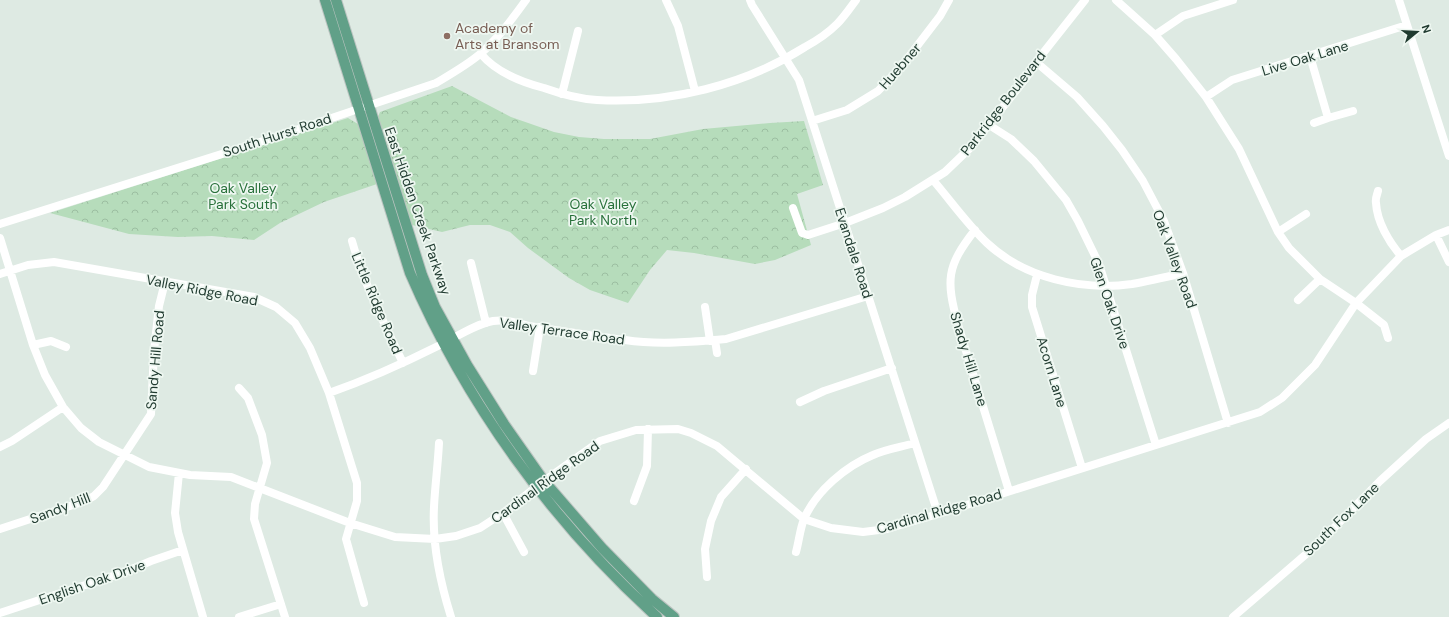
<svg xmlns="http://www.w3.org/2000/svg" width="1449" height="617" font-family="'DM Sans',sans-serif">
<defs>
<pattern id="forest-crowns" width="20" height="18" patternUnits="userSpaceOnUse"><rect width="20" height="18" fill="#b6dcbb"/><path d="M2 6a3 3 0 1 1 6 0M12 15a3 3 0 1 1 6 0" fill="none" stroke="#9cbea1"/></pattern>
</defs>
<rect width="100%" height="100%" fill="#deeae3"/>
<!-- forest -->
<path fill="url(#forest-crowns)" d="M452,86L511,117L554,132L579,137L604,139H650L703,129L770,123L804,121L823,185L797,194L811,245L775,260L755,264L694,253L667,250L650,270L628,303L590,290L569,278L528,248L510,232L490,225H470L442,232L412,225L377,119L380,112Z
M348,118L358,124L377,184L324,202L280,223L254,240L212,236L178,237L129,234L50,213Z"/>
<g fill="none" stroke-linecap="round" stroke-linejoin="round">
<defs>
<path id="major" d="M325,0L410,273C466,403 552,522 657,617
M336,0L422,275L435,307L467,365L504,424L544,481L602,548L652,599L674,617"/>
</defs>
<!-- major casing -->
<use href="#major" stroke="#bcc4c1" stroke-width="12"/>
<!-- minor -->
<path stroke="#fff" stroke-width="8" d="M666,0L678,26L695,91
M750,0L752,5L799,80L938,514
M1116,0L1155,35L1176,59L1206,97L1239,149L1278,232L1289,248L1320,279L1356,303L1384,325L1388,338
M1399,0L1449,156
M1155,35L1183,16L1233,0
M481,54C496,72 521,82 544,88C561,94 579,99 597,100C669,104 745,85 805,47C816,41 828,33 837,24C844,17 850,8 856,0
M1310,56L1328,118
M1036,62L1077,97L1103,126L1122,150L1143,181L1164,221L1183,273L1228,423
M562,94L578,31
M1206,97L1232,80L1407,25
M812,121L847,110L878,91L901,67L940,16L949,0
M1314,123L1328,118L1353,111
M989,125L1011,139L1034,161L1066,200L1078,221L1099,264L1156,445
M933,180C951,201 967,224 987,243C1024,278 1082,291 1132,284C1149,281 1166,277 1183,273
M1378,191C1377,195 1375,199 1376,203C1377,222 1389,242 1401,256
M793,208L802,233L808,235L845,223L883,208L905,197L945,172L970,148L1026,78L1036,62L1085,0
M0,224L263,141L436,83C451,74 467,65 480,54C498,39 512,19 526,0
M975,230C946,267 946,280 958,325L1009,491
M1278,232L1306,214
M1436,235L1449,262
M0,238L33,345L45,375L63,407L81,428L99,442L149,467L190,475L231,477L350,523L395,537L435,539L456,536L480,528L503,513L544,481L600,441L636,430L678,429L691,433L717,446L804,519L831,528L863,532L887,529L938,514L1260,412L1282,398L1315,365L1356,303L1401,256L1436,235L1449,230
M352,241C364,284 384,323 403,363
M471,263L486,323
M0,274L28,265L54,262L254,297L276,307L295,323L310,348L329,393L357,483V501L346,539L364,603
M1037,275L1032,295V307L1082,468
M1298,300L1320,279
M705,307L710,341
M715,340L717,353
M33,345L51,341L66,347
M533,371L540,327
M239,388L248,398L262,435L267,463L255,504L254,519L285,617
M329,393C366,380 402,364 438,346C455,338 475,324 493,321C506,319 517,323 529,326C561,331 593,336 625,340C658,345 692,342 726,339L868,296
M800,402L824,391L892,368
M439,443C438,464 435,486 434,507C432,544 440,582 451,617
M0,447L12,441L63,407
M179,473L175,513L178,532L203,617
M634,501L647,466L648,429
M503,513L524,552
M0,529L85,501L94,496L103,487L151,414L154,351L159,306L165,282
M796,552C799,541 800,529 804,519C816,491 846,466 873,455C886,449 901,447 915,443
M707,577L705,549L711,521L721,497L746,469
M0,613L125,572L151,561L183,550
M239,617L281,604
M1233,617L1319,543L1380,481L1426,439L1449,423"/>
<!-- major -->
<use href="#major" stroke="#61a088" stroke-width="10"/>
</g>
<!-- markers -->
<circle fill="#8d6e63" stroke="#eef7f1" stroke-width="1.5" cx="447" cy="36" r="4"/>
<g text-anchor="middle" dominant-baseline="central" stroke-width="3.5" stroke-linejoin="round" paint-order="stroke">
<!-- education labels -->
<g font-size="14" fill="#785e54" stroke="#eef7f1" text-anchor="start">
<text x="455" y="28">Academy of<tspan x="455" dy="16">Arts at Bransom</tspan></text>
</g>
<!-- street labels -->
<g font-size="14" fill="#1f3a2f" stroke="#eef7f1">
<text transform="translate(1305 58) rotate(-17)">Live Oak Lane</text>
<text transform="translate(900 66) rotate(-49)">Huebner</text>
<text transform="translate(1003 103) rotate(-52)">Parkridge Boulevard</text>
<text transform="translate(277 135) rotate(-18)">South Hurst Road</text>
<text transform="translate(418 211) rotate(71)">East Hidden Creek Parkway</text>
<text transform="translate(854 253) rotate(72)">Evandale Road</text>
<text transform="translate(1175 259) rotate(70)">Oak Valley Road</text>
<text transform="translate(202 290) rotate(11)">Valley Ridge Road</text>
<text transform="translate(377 303) rotate(67)">Little Ridge Road</text>
<text transform="translate(1110 303) rotate(71)">Glen Oak Drive</text>
<text transform="translate(562 331) rotate(8)">Valley Terrace Road</text>
<text transform="translate(969 359) rotate(73)">Shady Hill Lane</text>
<text transform="translate(155 360) rotate(-85)">Sandy Hill Road</text>
<text transform="translate(1052 372) rotate(73)">Acorn Lane</text>
<text transform="translate(545 482) rotate(-36)">Cardinal Ridge Road</text>
<text transform="translate(60 508) rotate(-21)">Sandy Hill</text>
<text transform="translate(939 511) rotate(-16)">Cardinal Ridge Road</text>
<text transform="translate(1341 519) rotate(-44)">South Fox Lane</text>
<text transform="translate(92 582) rotate(-19)">English Oak Drive</text>
</g>
<!-- park labels -->
<g font-size="14" fill="#29713b" stroke="#eef7f1">
<text x="243" y="188">Oak Valley<tspan x="243" dy="16">Park South</tspan></text>
<text x="603" y="204">Oak Valley<tspan x="603" dy="16">Park North</tspan></text>
</g>
</g>
<!-- north arrow -->
<g transform="translate(1417 32) rotate(72)" stroke="#eef7f1" stroke-width="3" paint-order="stroke">
<path d="M0-3L7 15L0 10L-7 15Z" fill="#1f3a2f"/>
<text y="-6" font-size="11" font-weight="bold" text-anchor="middle" fill="#1f3a2f">N</text>
</g>
</svg>
